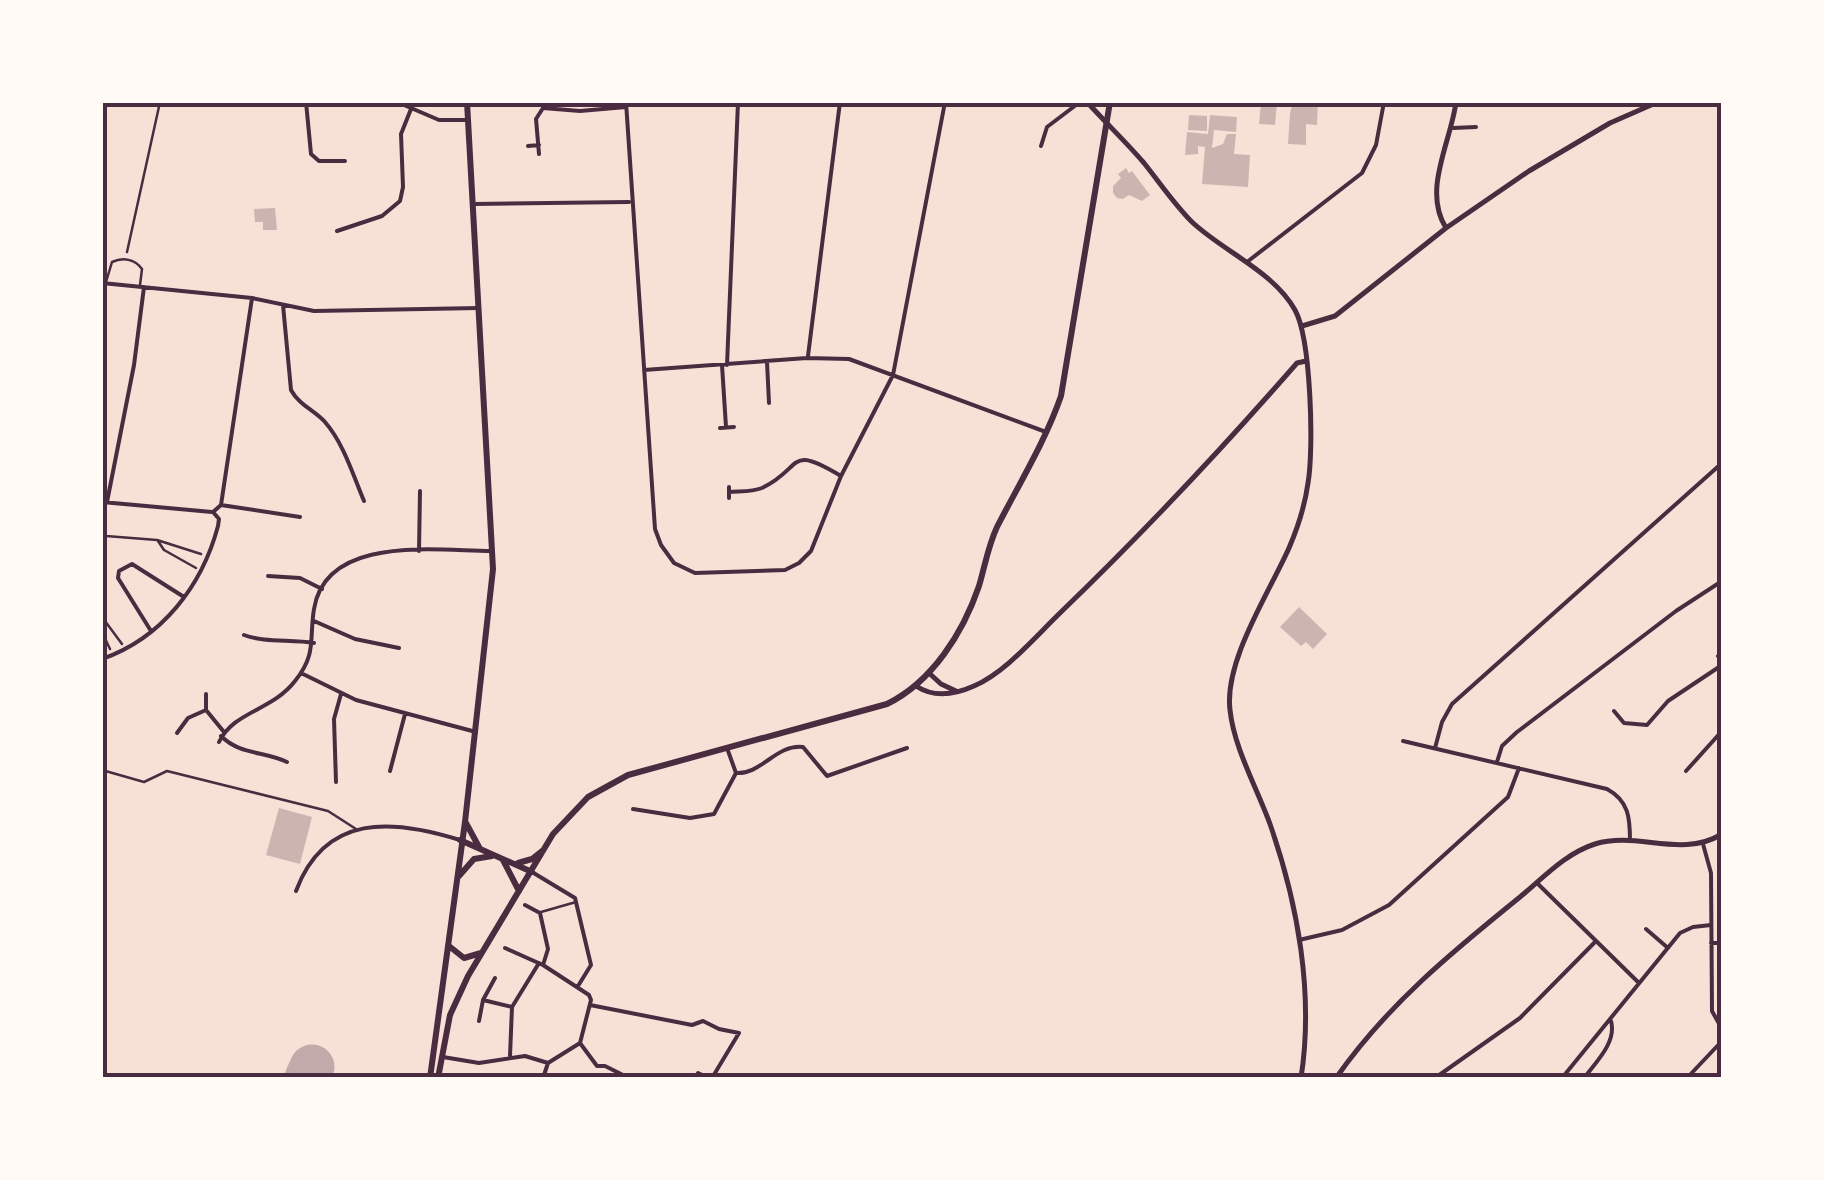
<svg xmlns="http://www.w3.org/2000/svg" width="1824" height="1180" font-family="Rubik,sans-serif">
<rect width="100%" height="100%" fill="#f7e1d7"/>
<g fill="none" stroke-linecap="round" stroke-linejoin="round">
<!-- runway -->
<path stroke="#c3aaaa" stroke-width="45" d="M307,1078L312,1067"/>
</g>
<!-- building -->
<path fill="#ccb4b1" d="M1261,102H1277L1275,125L1259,124Z
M1297,102H1318L1317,125L1306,124V145L1288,144L1290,113L1292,105Z
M1189,115L1207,116V131L1188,130Z
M1210,115L1237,117L1236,132L1214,130L1212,148L1223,144L1227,134H1236L1234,154L1250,155L1248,187L1202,184L1205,147L1198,146V154L1185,155L1187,132L1208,134Z
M1126,168L1129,173L1132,171L1150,195L1142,201L1129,195L1123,199L1117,198L1113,193V186L1121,178L1118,174Z
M275,208L277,230H263V222H255L254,209Z
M1299,607L1327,634L1313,649L1306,642L1301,646L1280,627Z
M279,808L312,817L300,864L266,855Z"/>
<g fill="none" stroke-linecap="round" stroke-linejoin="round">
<!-- path -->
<path stroke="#4a2c40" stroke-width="2.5" d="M127,252L160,102
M102,531L106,536L157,540L201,554
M158,541L164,550L196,568
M102,617L122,644
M102,632L110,649"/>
<!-- service -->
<path stroke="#4a2c40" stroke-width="2.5" d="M106,282L112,262C123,257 135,259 142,269L140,285
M102,770L144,782L167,771L328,811L356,829
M541,912L576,902"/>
<!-- minor -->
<path stroke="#4a2c40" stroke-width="4" d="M306,102L311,154L319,161H345
M397,102L439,120H468
M626,102L655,529L661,545L674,563L695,573L785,570L799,563L811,551L841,476L893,375L945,102
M1453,128L1476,127
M528,146L539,145
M1041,146L1047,127L1080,102
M539,154L536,119L543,108L580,111L626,107
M474,204L629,202
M337,231L382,216L400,201L403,187L401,134L411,109
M1247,262L1362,173L1376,145L1384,102
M102,283L252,298L314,311L479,308
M283,305L291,390C299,405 314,410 325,422C344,444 353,475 364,501
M808,356L840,102
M767,362L769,403
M722,365L726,427
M727,365L738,102
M644,370L807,358L849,359L1046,432
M720,428L734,427
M729,487V498
M729,492C739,491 752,492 762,488C804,468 786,443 841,476
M102,502L212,512
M107,502L134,365L144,287
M221,505L300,517
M213,512L221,505L252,298
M419,551L420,491
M268,576L300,578L322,589
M314,621L355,639L399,648
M151,631L118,578L119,571L132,564L184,597
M244,635C265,643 291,639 314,643
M1718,656L1722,661
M102,659C162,638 202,586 218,526L219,519L213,512
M301,673L356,700L476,732
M206,694V710L224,732
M1614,711L1624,723L1647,725L1668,701L1722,665
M177,733L188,718L206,710
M221,736C240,755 264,751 287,762
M1403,741L1607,789C1629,801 1630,818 1630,841
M219,742C234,711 272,711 295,681C317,654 309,639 314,609C326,534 437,551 490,551
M1435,748L1442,722L1452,704L1722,463
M1497,762L1502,746L1517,732L1676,611L1722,581
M390,771L405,714
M1686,771L1722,731
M736,773C761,775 776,744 803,747L827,776L907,748
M336,782L334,719L341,694
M633,809L690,818L714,814L736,773L727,748
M1703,844L1711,873L1712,1011L1722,1029
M532,872L575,898L591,965L578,986
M1537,883L1639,983
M296,891C325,813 393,819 460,840
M525,905L540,913L548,949L543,965
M1646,929L1668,948
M1299,940L1342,930L1389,905L1508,797L1519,768
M1711,943H1722
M505,948L543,965L589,995L591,1000L580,1043L597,1066H605L629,1078
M483,1000L512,1007
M590,1005L692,1025L703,1021L719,1029L739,1033L712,1078
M479,1021L483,1000L495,978
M510,1056L512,1007L539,963
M443,1057L479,1063L525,1056L548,1063L580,1043
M543,1078L548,1063
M695,1078L698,1073L709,1078
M1435,1078L1520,1018L1596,941
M1562,1078L1680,933L1693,927L1711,925
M1584,1078C1596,1062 1617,1042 1611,1021
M1687,1078L1722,1041"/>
<!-- tertiary -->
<path stroke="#4a2c40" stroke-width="5" d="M1087,102C1106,123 1126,142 1144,163C1160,183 1174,204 1192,222C1224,252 1273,271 1295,310C1311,339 1314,449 1308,483C1305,505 1298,527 1289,548C1269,593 1224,661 1230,710C1234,748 1257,788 1270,824C1298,904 1314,994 1301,1078
M1446,228C1422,190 1451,142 1456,102
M1302,326L1335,316L1446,228L1529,171L1610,123L1658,102
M929,673L941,684L956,691
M916,686C934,698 954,695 974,686C1006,672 1035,637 1061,612C1143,533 1221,450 1297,363L1306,361
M1336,1078C1387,1005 1452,952 1520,897C1543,878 1566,853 1595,844C1638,831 1681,859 1722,834"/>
<!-- primary -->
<path stroke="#4a2c40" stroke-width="6" d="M466,823L479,847
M460,840L532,872
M503,860L519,891
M518,863L532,859L542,851
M459,876L474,859L492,856
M449,946L464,958L481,953
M430,1078L465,822L493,569L467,102
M438,1078L450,1015L468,976L553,834L588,797L628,775L887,704C932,682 963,633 979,586C985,566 988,546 997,527C1019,484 1045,442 1061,396L1110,102"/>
</g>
<!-- border -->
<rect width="1824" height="1180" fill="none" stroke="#fffaf5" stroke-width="210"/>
<rect x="105" y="105" width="1614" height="970" fill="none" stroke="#4a2c40" stroke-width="4"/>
</svg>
